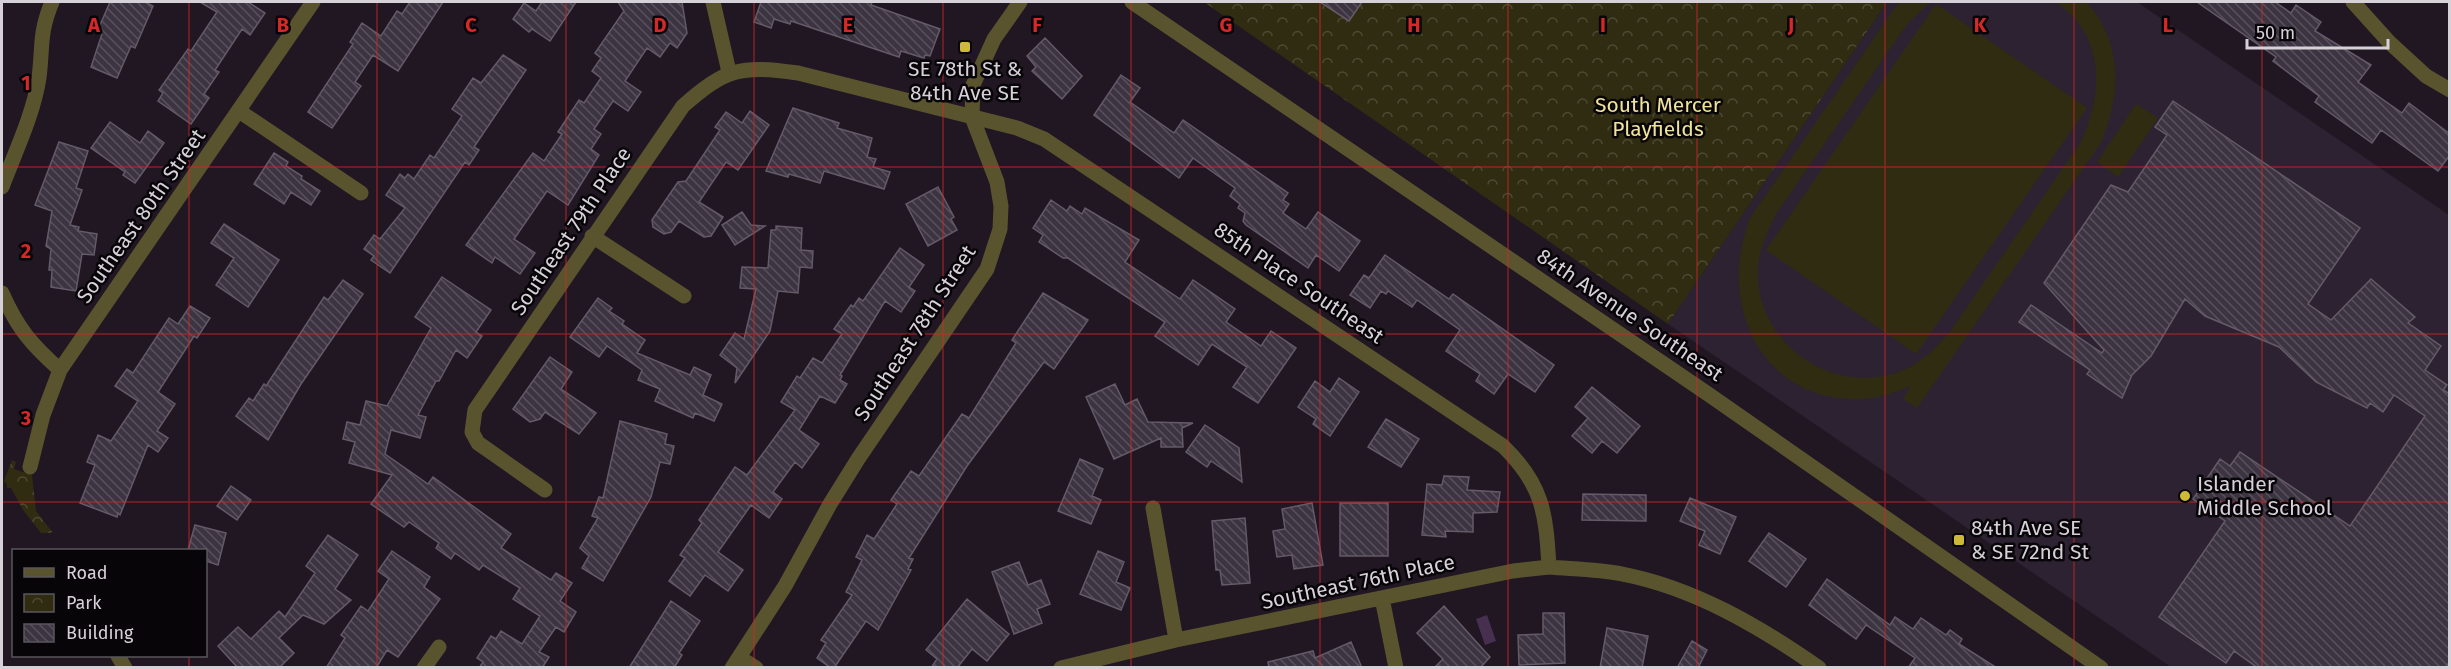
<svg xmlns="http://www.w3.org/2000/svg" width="2451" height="669" font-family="'Fira Sans',sans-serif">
<defs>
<pattern id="park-crowns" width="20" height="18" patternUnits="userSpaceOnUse" patternTransform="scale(1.5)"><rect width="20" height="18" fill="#302c11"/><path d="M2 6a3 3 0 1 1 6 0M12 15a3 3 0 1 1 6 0" fill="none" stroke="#4d4a33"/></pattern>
<pattern id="building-back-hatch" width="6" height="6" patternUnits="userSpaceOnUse" patternTransform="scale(1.5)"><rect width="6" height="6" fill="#3d3441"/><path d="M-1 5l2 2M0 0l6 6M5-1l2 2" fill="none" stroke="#58505c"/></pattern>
</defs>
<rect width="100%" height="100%" fill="#201723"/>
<!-- built -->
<path fill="#2d2231" d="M1887,2H2137L2449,215V667H2171L1668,324Z"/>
<!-- green -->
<path fill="#302c11" d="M1899,2H1930L1907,24L1776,214C1768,230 1760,247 1758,265C1752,344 1837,402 1908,368C1925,360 1937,346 1949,333L2079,145C2104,96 2106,36 2056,2H2086C2124,42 2121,98 2100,144L1917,408L1903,399L1911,386C1896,392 1879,398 1862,399C1761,403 1716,304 1750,218Z
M1936,4L2087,108L1916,354L1766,250Z
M2136,104L2158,118L2118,177L2097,162Z"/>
<!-- park -->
<path fill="url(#park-crowns)" d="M1204,2H1887L1668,324Z
M12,460L16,462L14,469L32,475L36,511L53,533H41L23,510L11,488H7V484L4,481Z"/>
<!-- water -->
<path fill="#472f50" d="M1487,615L1496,641L1485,645L1476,619Z"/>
<!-- building -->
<path fill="url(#building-back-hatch)" stroke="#645a68" stroke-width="1.5" d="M110,2H145L153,6L135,48L131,46L117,78L91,67L102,34L97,32Z
M200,2H248L265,13L250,35L242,29L215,70L219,72L204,94L209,98L191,124L158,101L163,93L159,90L188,49L191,51L217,12Z
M410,2H443L398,71L373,55L355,82L361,86L332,128L308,112L353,44L350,42L362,23L381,36L397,11L402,14Z
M542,2H576L550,41L532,29L529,32L513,19L524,3L536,11Z
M618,2H682L687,33L677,48L670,43L660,57L647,48L625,81L641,92L628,111L613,101L594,129L601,134L591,149L599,155L568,205L547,191L514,239L535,253L520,274L495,257L492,263L466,245L533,153L544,161L562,134L558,132L579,100L584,103L601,78L592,71L601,58L595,53L624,11Z
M761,2H872L871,5L940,29L930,56L925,55L924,58L901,51L899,57L791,21L790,24L774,19L771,28L754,22Z
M1320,2H1362L1349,21Z
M2197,2H2275L2291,13L2296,5L2321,22L2315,31L2371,65L2358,82L2402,113L2409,103L2450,134V155L2438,171L2381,130L2372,143L2315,102L2319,96L2273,61L2276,57Z
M1045,38L1082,76L1062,99L1032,71L1036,67L1027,56Z
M503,55L526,70L474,147L479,150L469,165L465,162L390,273L371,260L374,256L364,249L374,235L380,239L405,208L386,195L400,174L405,178L408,174L414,179L430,155L434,158L462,116L452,109L473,78L481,83Z
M1121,75L1140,88L1130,102L1174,133L1183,120L1288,193L1283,200L1289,204L1283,213L1306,229L1318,212L1360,241L1339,271L1316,255L1308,268L1246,225L1243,221L1245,213L1238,208L1240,204L1230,196L1235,188L1193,158L1179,178L1094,115Z
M2173,101L2360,228L2308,304L2331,320L2371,279L2415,317L2408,323L2441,346L2425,370L2447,385L2443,390L2450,394V661L2445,668H2258L2234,651L2226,663L2159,617L2225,521L2193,499L2220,459L2230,466L2240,452L2350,526L2425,416L2394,395L2383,412L2370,403L2367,408L2316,382L2279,347L2205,316L2185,299L2151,356L2132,375L2122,398L2087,374L2090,370L2019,322L2031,305L2102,353L2104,350L2044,283L2111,185L2128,192L2167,135L2155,127Z
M793,108L839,123L837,128L872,138L867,157L876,159L873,167L890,172L884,189L824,171L820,183L789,174L788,177L766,171Z
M750,111L769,125L738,170L726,162L699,202L723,217L711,236L704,237L679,221L671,232L664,234L653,227L652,220L678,182L686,181L720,130L715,127L726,112L742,123Z
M110,122L140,143L148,131L164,143L135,183L123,175L125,172L91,148Z
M59,142L88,151L76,188L82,190L70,225L79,227L78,231L97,234L94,255L82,254L76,291L51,287L52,270H49L51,249L46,246L52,211L35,205Z
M274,153L288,162L286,166L302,176L301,179L320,191L311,205L291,192L284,204L254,184Z
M938,187L954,217L951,219L957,230L928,246L906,204Z
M1051,200L1067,211L1070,206L1082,214L1085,208L1139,240L1125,262L1180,299L1193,280L1235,309L1226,322L1261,346L1271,331L1296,348L1258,403L1233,387L1247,367L1212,344L1198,365L1155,336L1165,322L1068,258H1063L1039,242L1043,235L1033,228Z
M742,212L751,225L765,226L735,245L722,225Z
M224,224L279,260L248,307L216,285L234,258L211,243Z
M776,226L802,228L801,250L813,251L812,268L800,267L798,293L778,291L770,331L735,383L737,368L720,355L735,333L744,339L756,289L740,288L742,267L768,268L771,230H776Z
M900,248L924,265L909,287L915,291L901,312L885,301L840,375L842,376L840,380L847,384L835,403L820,396L799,430L819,444L802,468L795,462L773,492L782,499L769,518L751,505L718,552L743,570L728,591L705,575L690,596L669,581L685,558L680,555L702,523L699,520L735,467L747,475L795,410L781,402L797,376L800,378L813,358L822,363L842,334L834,329L851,305L853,307L859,298L863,301Z
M1385,255L1449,299L1453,294L1554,365L1535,392L1508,374L1494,394L1476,381L1480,374L1446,351L1460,330L1417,300L1412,307L1388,291L1386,294L1381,291L1370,308L1350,295L1364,275L1369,278Z
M442,277L491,310L476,332L482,336L467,358L456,350L439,381H436L418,415L426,417L420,438L391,430L385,454L428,484L433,477L511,534L501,548L551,580L556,573L572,583L560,601L576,612L564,632L556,627L539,652L549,657L542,668H479L483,662L477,658L491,636L496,639L501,631L522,644L540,616L513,599L520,588L483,565L479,570L455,553L451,559L436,548L439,543L409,522L404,527L371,504L392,475L349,463L355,442L343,439L347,422L360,425L366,401L387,406L431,328L415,317Z
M343,280L363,294L301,384L268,440L236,416L249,398L253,401L264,384L266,386L324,297L328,300Z
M1043,293L1088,320L1054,369L1044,362L967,466L909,558L913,559L908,569L911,570L878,630L866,621L834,668H831L817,658L826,643L821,640L852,595L846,592L862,560L856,557L867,535L874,539L897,504L891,500L911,471L919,476L962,414L969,418L1016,343L1012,340Z
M598,298L612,308L609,311L624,321L622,324L645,340L637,353L690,375L694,367L711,375L703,395L722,404L714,421L695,413L693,418L655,401L660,389L638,380L642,370L607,346L599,357L570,337Z
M190,306L210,318L197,338L194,336L158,392L175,404L157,431L168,438L158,452L148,445L120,515L118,513L117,517L80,503L95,465L87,462L98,435L111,441L138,401L115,386L127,369L133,373L169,318L178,324Z
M550,357L572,372L561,389L596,413L579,434L545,412L540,419L530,422L513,409Z
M1339,378L1359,392L1330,436L1313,424L1316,419L1298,407L1315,381L1330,392Z
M1115,384L1125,405L1137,399L1148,422L1193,423L1182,428L1183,447H1161V438L1114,459L1086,397Z
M1592,387L1640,426L1617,453L1602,441L1592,453L1572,436L1588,418L1575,407Z
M1386,419L1419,439L1401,467L1368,447Z
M620,421L667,434L665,444L674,446L670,464L660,462L651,497L603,581L582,568L589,556L580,548L598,518L592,516L599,497L603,498Z
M1205,425L1239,448L1242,482L1211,461L1207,467L1186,452Z
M1080,459L1103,469L1092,496L1101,500L1091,524L1058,511Z
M1444,476L1469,477L1467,490L1500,492L1497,512L1473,513V532L1445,531L1446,537L1422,535L1427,484L1442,485Z
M231,486L251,500L237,520L217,506Z
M1583,494L1646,495V521L1582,520Z
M1690,498L1736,517L1720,554L1699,545L1705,531L1680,521Z
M1312,503L1323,565L1294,569L1292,555L1277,557L1273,531L1285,529L1282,509Z
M1340,503H1388V556H1340Z
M1245,518L1250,583L1222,585L1220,570H1216L1212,521Z
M195,525L226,533L218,565L206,561V550H188Z
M1769,533L1806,559L1786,587L1749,561Z
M328,535L358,555L335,589L351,600L324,624L303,615L279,638L294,653L279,668H238L218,646L238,627L251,639L279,611L285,617L315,573L306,566Z
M392,551L430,577L424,587L440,599L398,657L387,650L376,668H326L345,638L341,635L361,606L368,611L389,579L378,571Z
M1098,551L1124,562L1116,582L1130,588L1121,610L1080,594Z
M1019,562L1028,585L1041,580L1050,604L1037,609L1042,623L1014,634L992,572Z
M1827,579L1890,625L1895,617L1913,629L1921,618L1946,635L1950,630L1962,639L1959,644L1997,668H1908L1915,658L1866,625L1856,639L1809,605Z
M967,599L1009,634L987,661L972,649L957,668H931L937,659L926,650Z
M671,601L700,621L679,653L682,655L674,668H629Z
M1444,606L1490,657L1480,668H1434L1443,659L1417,633Z
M1543,613H1564L1565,663L1519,665L1518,635L1543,634Z
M1607,628L1648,636L1642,668H1600Z
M1692,641L1707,650L1698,668H1677Z
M1351,642L1362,668H1269L1268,662L1313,651L1315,658Z"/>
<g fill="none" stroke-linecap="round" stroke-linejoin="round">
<!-- street -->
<path stroke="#5a542e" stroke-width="15" d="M713,2L729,72
M1132,2L1708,394L2101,668
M2353,2L2389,42L2426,76L2450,90
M239,111L361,193
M2,187C15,152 33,116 39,78C43,46 39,33 52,2
M592,236L684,296
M2,293C18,329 31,344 60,370
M30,467L43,415L60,370L313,2
M545,490L478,443L472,432L475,410L683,106C726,68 741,65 798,73L1017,128L1044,139L1503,446C1543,485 1546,513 1549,567C1573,569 1598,569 1622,574C1694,588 1759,626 1819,668
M1382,598L1396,668
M1176,640L1513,571L1549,567
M118,656L125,668
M739,657L756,668
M424,668L439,647
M732,668L785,586L830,504L858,459L987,269L1000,229L1001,206L997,182L972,117L973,85L994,39L1020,2
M1061,668L1176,640L1153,508"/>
</g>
<!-- grid -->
<path fill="none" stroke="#d62828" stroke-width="1.5" stroke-opacity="0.55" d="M189,2V550M377,2V668M566,2V668M754,2V668M943,2V668M1131,2V668M1320,2V668M1508,2V668M1697,2V668M1885,2V668M2074,2V668M2262,2V668M2,167H2450M2,334H2450M2,502H2450M189,656V668"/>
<!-- markers -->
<g fill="#cdb938" stroke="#080509" stroke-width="2">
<rect x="959" y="41" width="12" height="12" rx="3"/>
<circle cx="2185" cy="496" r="6"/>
<rect x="1953" y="534" width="12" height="12" rx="3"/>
</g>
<g text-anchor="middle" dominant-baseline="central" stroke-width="5" stroke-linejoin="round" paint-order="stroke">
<!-- poi labels -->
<g font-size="21" fill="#d6d1d8" stroke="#080509" text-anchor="start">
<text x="965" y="69" text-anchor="middle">SE 78th St &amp;<tspan x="965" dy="24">84th Ave SE</tspan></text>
<text x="2197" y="484">Islander<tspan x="2197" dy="24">Middle School</tspan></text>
<text x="1971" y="528">84th Ave SE<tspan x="1971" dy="24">&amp; SE 72nd St</tspan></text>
</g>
<!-- park labels -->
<g font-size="21" fill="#efe39a" stroke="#080509">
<text x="1658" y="105">South Mercer<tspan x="1658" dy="24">Playfields</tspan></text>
</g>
<!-- street labels -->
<g font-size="21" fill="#d6d1d8" stroke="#080509">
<text transform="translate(141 216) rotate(-55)">Southeast 80th Street</text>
<text transform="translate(571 231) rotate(-56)">Southeast 79th Place</text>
<text transform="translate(1299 283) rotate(34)">85th Place Southeast</text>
<text transform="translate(1630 315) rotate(34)">84th Avenue Southeast</text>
<text transform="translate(915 333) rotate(-57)">Southeast 78th Street</text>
<text transform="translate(1358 582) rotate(-12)">Southeast 76th Place</text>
</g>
</g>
<g font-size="20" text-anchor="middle" font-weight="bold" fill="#d62828" stroke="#080509" stroke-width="5" stroke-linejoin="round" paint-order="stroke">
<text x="94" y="32">A</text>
<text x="283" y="32">B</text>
<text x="471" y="32">C</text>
<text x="660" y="32">D</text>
<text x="848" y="32">E</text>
<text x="1037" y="32">F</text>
<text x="1226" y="32">G</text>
<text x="1414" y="32">H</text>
<text x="1603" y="32">I</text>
<text x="1791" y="32">J</text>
<text x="1980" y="32">K</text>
<text x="2168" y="32">L</text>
<text x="26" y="90">1</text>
<text x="26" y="258">2</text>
<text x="26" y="425">3</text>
</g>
<!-- border -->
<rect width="2451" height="669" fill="none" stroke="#d6d1d8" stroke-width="6"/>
<!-- legend -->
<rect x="12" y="549" width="195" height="108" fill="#080509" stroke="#5a575c" stroke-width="1.5"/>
<rect x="24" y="568" width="30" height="9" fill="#5a542e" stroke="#5a575c" stroke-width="1.5"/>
<text x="66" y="579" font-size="18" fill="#d6d1d8">Road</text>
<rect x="24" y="594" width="30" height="18" fill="url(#park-crowns)" stroke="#5a575c" stroke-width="1.5"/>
<text x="66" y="609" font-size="18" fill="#d6d1d8">Park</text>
<rect x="24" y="624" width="30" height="18" fill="url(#building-back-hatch)" stroke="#5a575c" stroke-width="1.5"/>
<text x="66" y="639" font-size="18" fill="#d6d1d8">Building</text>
<!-- scale -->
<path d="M2247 39v9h141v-9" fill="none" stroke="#d6d1d8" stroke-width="3"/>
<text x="2256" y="39" font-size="18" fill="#d6d1d8" stroke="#080509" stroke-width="4.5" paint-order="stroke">50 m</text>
</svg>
